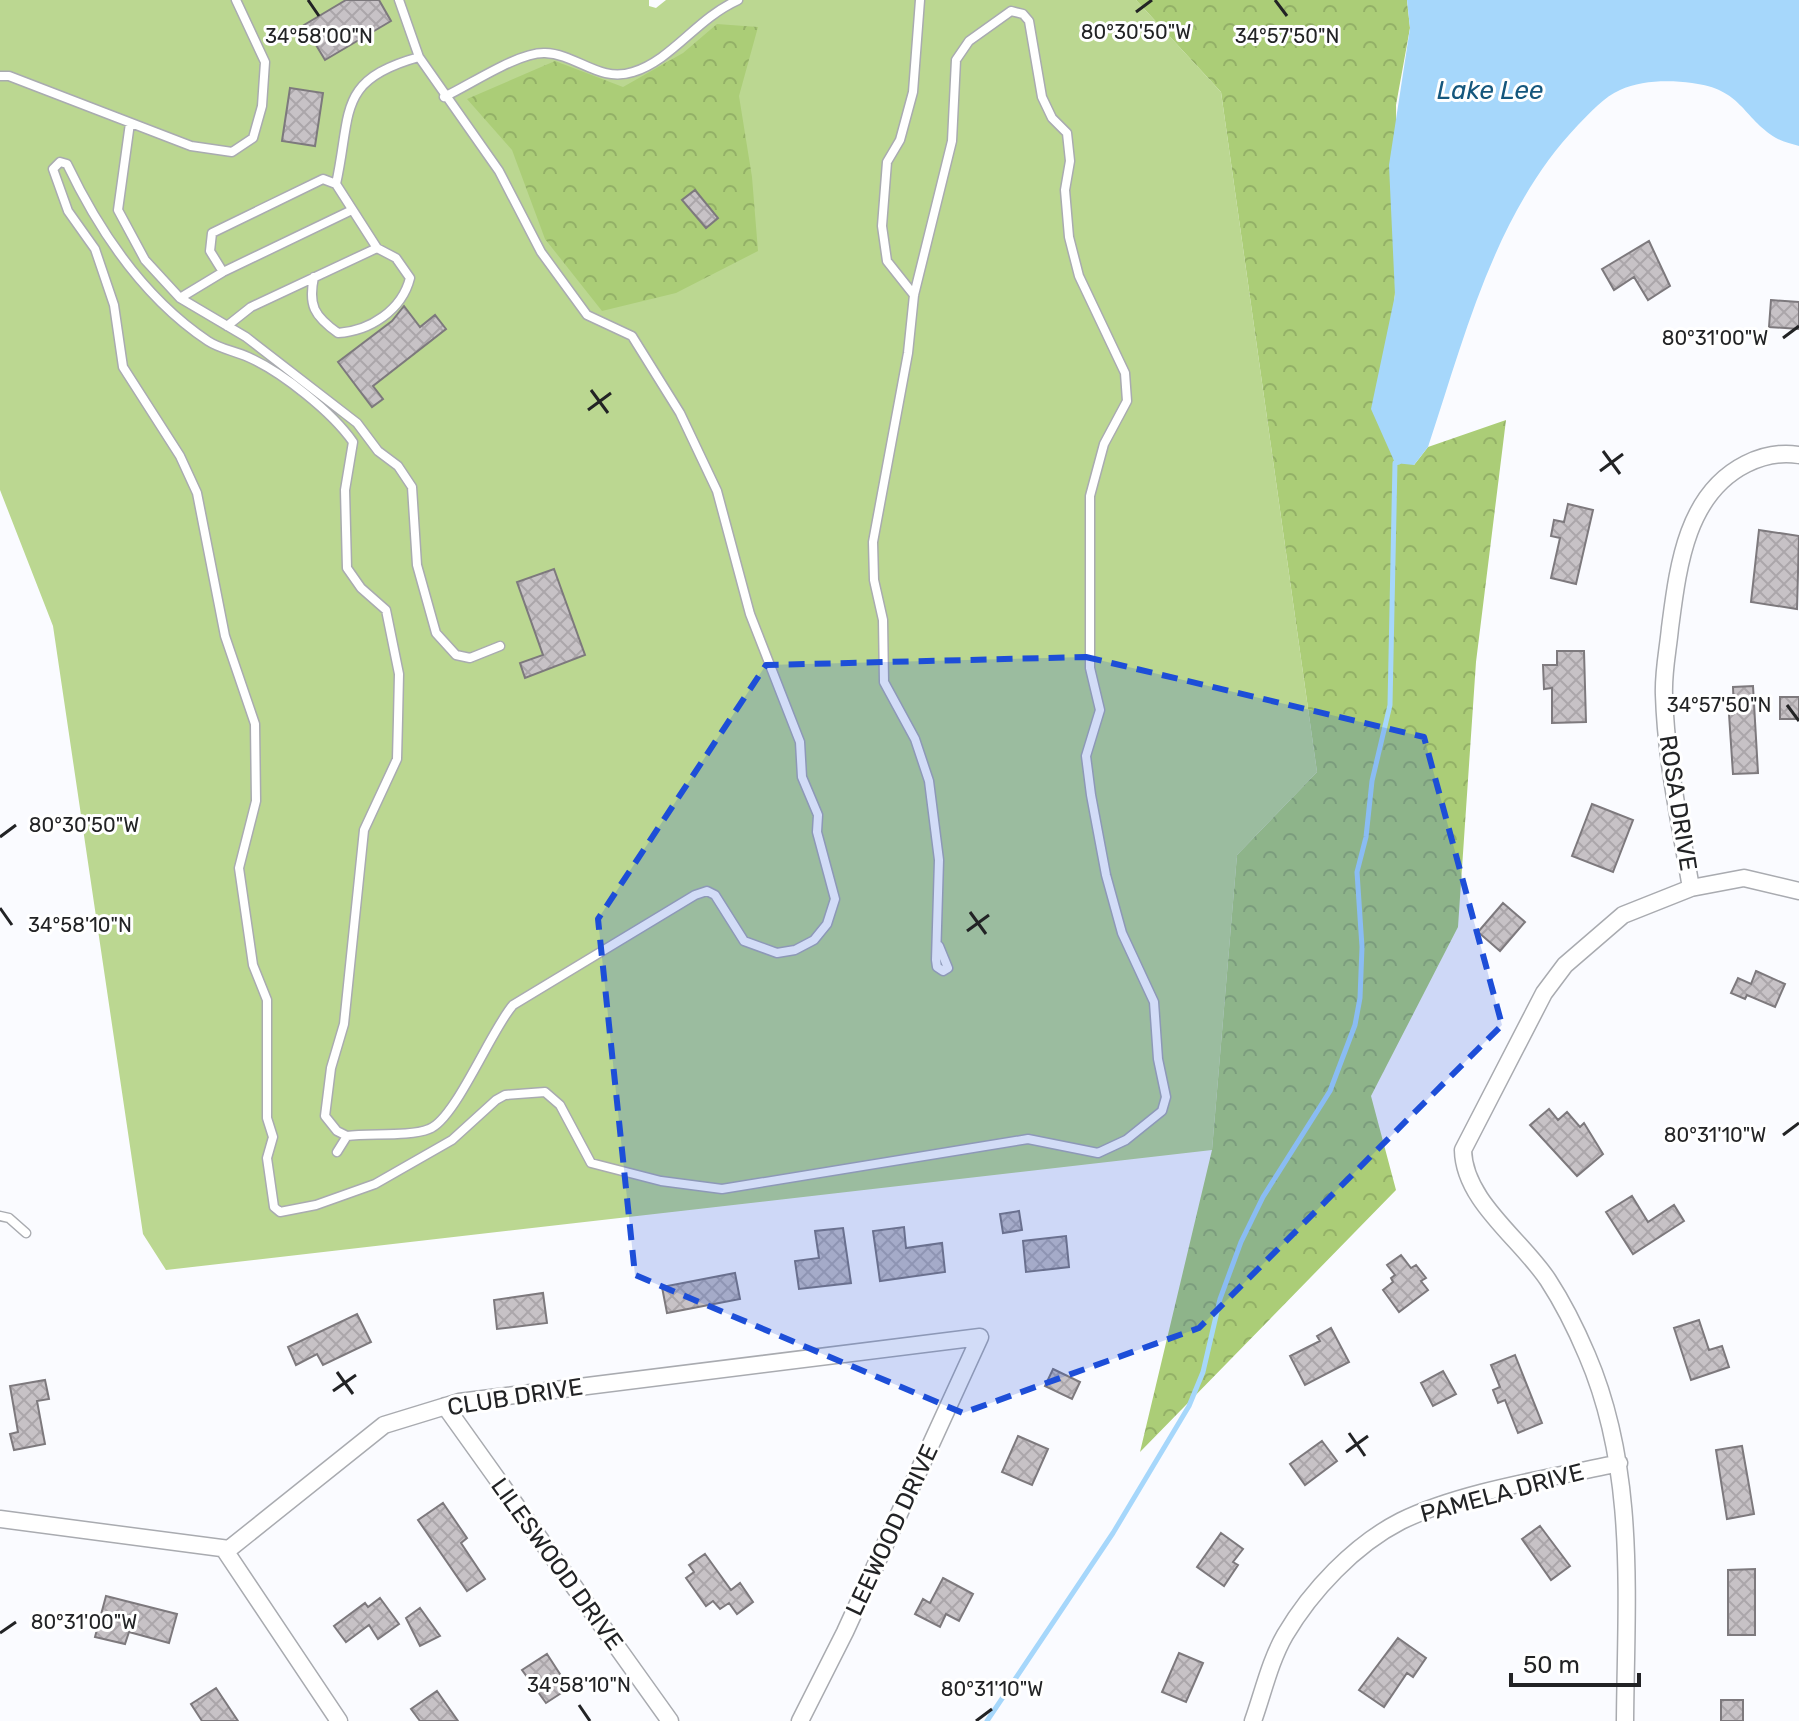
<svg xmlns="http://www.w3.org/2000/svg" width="1799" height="1721" font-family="Rubik,sans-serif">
<defs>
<pattern id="forest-crowns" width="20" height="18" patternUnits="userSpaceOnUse" patternTransform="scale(2)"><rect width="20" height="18" fill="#abcd77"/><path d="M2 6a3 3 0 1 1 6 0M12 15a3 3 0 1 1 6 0" fill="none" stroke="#93b067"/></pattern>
<pattern id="building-cross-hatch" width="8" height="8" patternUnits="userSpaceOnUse" patternTransform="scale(2)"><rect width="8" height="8" fill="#c7c2c6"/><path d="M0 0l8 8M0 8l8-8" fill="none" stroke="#aba6aa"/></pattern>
</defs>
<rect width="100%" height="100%" fill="#fafbff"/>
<!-- green -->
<path fill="#bbd791" d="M0,0H649V6L656,8L666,0H1136L1221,92L1317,772L1237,855L1212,1150L166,1270L143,1234L53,626L0,490Z"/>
<!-- forest -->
<path fill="url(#forest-crowns)" d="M1136,0H1407L1410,28L1396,105L1397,267L1393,318L1414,465L1428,447L1506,420L1476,662L1458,927L1371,1096L1396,1190L1140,1452L1212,1150L1237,855L1317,772L1221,92Z
M717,24L758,27L739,96L752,177L758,251L676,293L602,311L545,239L512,150L467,99L555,61L623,87L683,53Z"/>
<!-- water -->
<path fill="#a6d7fb" d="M1407,0H1799V146C1792,144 1783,142 1776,138C1742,117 1742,89 1692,83C1670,80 1641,80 1620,90C1604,97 1591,112 1578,125C1495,212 1465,336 1428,447L1414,465L1395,463L1371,409L1395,295L1389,165L1410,28Z"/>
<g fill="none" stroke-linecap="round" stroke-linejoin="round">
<!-- stream -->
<path stroke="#a6d7fb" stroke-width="5" d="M987,1721L1113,1533L1189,1406L1203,1372L1220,1299L1241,1242L1263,1197L1330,1091L1355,1025L1360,998L1362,947L1357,872L1366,837L1372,781L1390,705L1395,463L1399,462"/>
</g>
<!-- building -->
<path fill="url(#building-cross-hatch)" stroke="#7d797d" stroke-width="2" d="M346,0H379L391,21L325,60L304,25Z
M290,88L323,93L315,146L282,141Z
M695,190L718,218L706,228L682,200Z
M1649,241L1670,286L1648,300L1634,277L1614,290L1602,269Z
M1771,300L1799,302V329L1769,327Z
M404,306L420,327L435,315L446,329L373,386L383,399L372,407L338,362L392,321Z
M1568,504L1593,510L1576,584L1551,578L1560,538L1551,536L1554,520L1564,522Z
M1759,530L1799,536L1797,609L1751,602Z
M554,569L585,655L525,678L520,663L543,655L517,582Z
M1557,651H1584L1586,722L1552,723V688L1544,689L1543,665H1557Z
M1753,686L1758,773L1733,774L1729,714H1734L1733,687Z
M1780,697H1799V719H1780Z
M1592,804L1633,820L1613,872L1572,856Z
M1503,903L1525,922L1500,951L1478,932Z
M1756,971L1785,984L1775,1007L1747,995L1745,999L1731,993L1738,978L1751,984Z
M1549,1109L1558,1120L1567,1112L1580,1127L1584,1123L1603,1154L1577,1176L1530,1125Z
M1632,1196L1648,1222L1674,1205L1684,1221L1633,1254L1606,1212Z
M1019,1211L1022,1230L1003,1233L1000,1214Z
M904,1227L906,1248L942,1243L945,1272L880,1281L873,1231Z
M843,1228L851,1283L799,1289L795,1261L819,1258L815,1231Z
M1066,1236L1069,1267L1026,1272L1023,1241Z
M1401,1255L1411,1268L1416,1265L1426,1278L1421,1281L1428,1290L1399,1312L1383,1290L1393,1282L1391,1278L1395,1275L1387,1265Z
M735,1273L740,1299L667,1313L662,1287Z
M543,1293L547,1323L497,1329L494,1300Z
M357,1314L371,1342L323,1365L317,1354L296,1365L288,1347Z
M1699,1320L1709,1350L1722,1346L1729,1367L1691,1380L1674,1328Z
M1331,1328L1349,1362L1305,1385L1290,1356L1320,1341L1317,1336Z
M1515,1355L1542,1423L1518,1433L1505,1400L1498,1403L1493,1390L1500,1387L1491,1365Z
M1053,1369L1080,1382L1072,1399L1045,1386Z
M1443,1371L1456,1394L1433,1406L1421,1383Z
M45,1380L49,1399L37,1401L45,1444L14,1450L10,1434L18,1432L10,1386Z
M1018,1436L1048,1449L1032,1485L1002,1472Z
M1322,1441L1337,1461L1305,1485L1290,1464Z
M1742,1446L1754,1514L1727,1519L1716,1450Z
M443,1503L467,1538L461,1543L485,1579L467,1591L418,1520Z
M1540,1526L1570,1566L1551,1580L1522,1539Z
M1221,1533L1243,1549L1233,1562L1238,1565L1224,1586L1197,1567Z
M705,1554L731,1590L740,1583L753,1602L737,1614L729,1603L720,1609L713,1601L706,1606L686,1578L694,1572L689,1565Z
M1755,1569V1635H1728V1570Z
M943,1578L973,1594L959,1621L946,1614L940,1627L915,1614L923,1599L930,1603Z
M106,1596L177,1614L169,1643L129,1632L125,1644L95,1637Z
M380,1598L399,1624L378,1639L369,1625L346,1642L334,1626L365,1603L368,1607Z
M420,1608L440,1636L420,1646L406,1618Z
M1398,1638L1426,1658L1413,1677L1407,1673L1384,1707L1359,1690Z
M1179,1653L1203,1663L1186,1702L1162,1692Z
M547,1654L569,1688L546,1703L522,1670Z
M216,1688L238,1721H202L191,1704Z
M437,1691L458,1721H420L411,1709Z
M1721,1700H1743V1721H1721Z"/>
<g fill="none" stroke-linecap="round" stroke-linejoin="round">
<defs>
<path id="lane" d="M399,0L419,57
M0,76H9L191,146L232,152L253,138L262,106L265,62L236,0
M444,97C470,85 518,52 545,53C577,54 599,83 633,72C672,60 696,19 738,0
M130,123L118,210L145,260L180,298L246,337L357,423L378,451L398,466L412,487L417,565L436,633L456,655L470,658L500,646
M336,184C352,112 336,80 419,57L499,171L541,252L587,315L632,336L680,413L717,491L750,614L800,742L802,777L818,815L817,832L835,899L827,924L814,940L795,950L777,953L744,941L715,895L707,891L695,895L513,1005C491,1030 455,1120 429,1129C409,1137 370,1133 347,1136
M314,277C308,305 314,316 338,333C370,331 402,310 410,278L396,258L377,248L336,184L323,179L212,233L210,251L223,272L352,210
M914,295L887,261L882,226L887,162L900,140L913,92L920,0
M180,298L223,272
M227,326L251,307L377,248
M337,1152L347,1136L337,1131L325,1116L331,1068L344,1024L364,830L397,759L398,719L399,674L386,610L361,588L347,568L345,490L353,442C332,412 282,372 248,357C235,351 220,349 208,341C145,299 99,231 67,164L60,162L53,169L68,211L95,249L114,305L123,367L180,456L197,493L225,636L255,724L256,801L239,868L253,965L267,1000V1118L273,1137L267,1158L274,1207L280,1212L316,1205L375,1184L452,1140L496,1100L505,1095L545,1092L560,1105L591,1163L661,1181L722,1189L1028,1139L1098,1153L1126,1140L1162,1111L1166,1097L1158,1059L1154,1002L1122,933L1106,875L1091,795L1086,756L1100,710L1090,668V496L1104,444L1127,401L1125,373L1079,276L1069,237L1065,190L1070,161L1067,133L1052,118L1042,97L1029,21L1023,14L1011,11L969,41L956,60L952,141L914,295L908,353L873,542L874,580L883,620L884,682L915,739L929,781L939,860L936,960L937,967L943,971L948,968L939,946
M0,1216L9,1218L26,1233"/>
<path id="street" d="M1691,888C1680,823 1666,761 1664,695C1663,672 1668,650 1670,628C1678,567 1686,494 1746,464C1762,456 1781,452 1799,455
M445,1406L670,1721
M0,1519L229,1549L384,1425L459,1402L980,1337L845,1632L800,1721
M224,1549L339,1721
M1253,1721C1263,1693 1270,1661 1285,1635C1311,1591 1354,1545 1401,1521C1462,1491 1552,1478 1619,1463
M1625,1721C1626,1598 1637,1471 1587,1355C1576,1329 1563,1303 1548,1280C1521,1239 1464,1201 1463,1150L1544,993L1565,965L1623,915L1691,888L1744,878L1799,891"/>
</defs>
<!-- lane casing -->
<use href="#lane" stroke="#a9abb0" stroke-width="11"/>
<!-- street casing -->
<use href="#street" stroke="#a9abb0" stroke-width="19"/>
<!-- lane -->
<use href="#lane" stroke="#fff" stroke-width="8"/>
<!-- street -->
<use href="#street" stroke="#fff" stroke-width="16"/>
</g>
<!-- marked area -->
<path fill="#1d4ed8" fill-opacity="0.2" stroke="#1d4ed8" stroke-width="6" stroke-dasharray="16 10" stroke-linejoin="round" d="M1086,657L1424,737L1502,1025L1199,1328L963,1413L635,1275L598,919L766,665Z"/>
<!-- ticks -->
<path fill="none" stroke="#222325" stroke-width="3" d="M308,0L319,16M1275,0L1287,16M1136,12L1152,0M1783,338L1799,326M591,390L608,413M588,410L611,393M1603,451L1620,474M1600,471L1623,454M1787,705L1799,721M0,837L16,825M0,908L12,925M970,912L986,934M967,931L989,915M1783,1135L1799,1123M337,1372L353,1394M333,1391L356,1375M1349,1433L1365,1456M1346,1452L1368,1436M0,1633L16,1622M579,1705L590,1721M976,1721L992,1709"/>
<g text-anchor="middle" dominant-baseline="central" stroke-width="6" stroke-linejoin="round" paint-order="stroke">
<!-- street labels -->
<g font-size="24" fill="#222325" stroke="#fff">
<text transform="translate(1678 803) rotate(81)">ROSA DRIVE</text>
<text transform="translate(515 1397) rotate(-9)">CLUB DRIVE</text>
<text transform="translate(1502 1493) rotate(-15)">PAMELA DRIVE</text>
<text transform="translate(892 1530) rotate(-65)">LEEWOOD DRIVE</text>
<text transform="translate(557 1564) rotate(54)">LILESWOOD DRIVE</text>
</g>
<!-- water labels -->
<g font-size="26" font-style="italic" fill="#15577d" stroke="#fff">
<text x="1490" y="90">Lake Lee</text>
</g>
</g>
<g font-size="20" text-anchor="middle" fill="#222325" stroke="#fff" stroke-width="6" stroke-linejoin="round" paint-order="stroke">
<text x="1136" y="39">80°30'50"W</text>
<text x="319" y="43">34°58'00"N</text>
<text x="1287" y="43">34°57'50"N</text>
<text x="1715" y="345">80°31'00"W</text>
<text x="1719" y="712">34°57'50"N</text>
<text x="84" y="832">80°30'50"W</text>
<text x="80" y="932">34°58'10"N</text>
<text x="1715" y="1142">80°31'10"W</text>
<text x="84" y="1629">80°31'00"W</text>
<text x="579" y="1692">34°58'10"N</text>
<text x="992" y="1696">80°31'10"W</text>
</g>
<!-- scale -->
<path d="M1511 1673v12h128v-12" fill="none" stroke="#222325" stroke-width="4"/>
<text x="1523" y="1673" font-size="24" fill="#222325" stroke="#ffffff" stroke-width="6" paint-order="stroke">50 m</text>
</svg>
